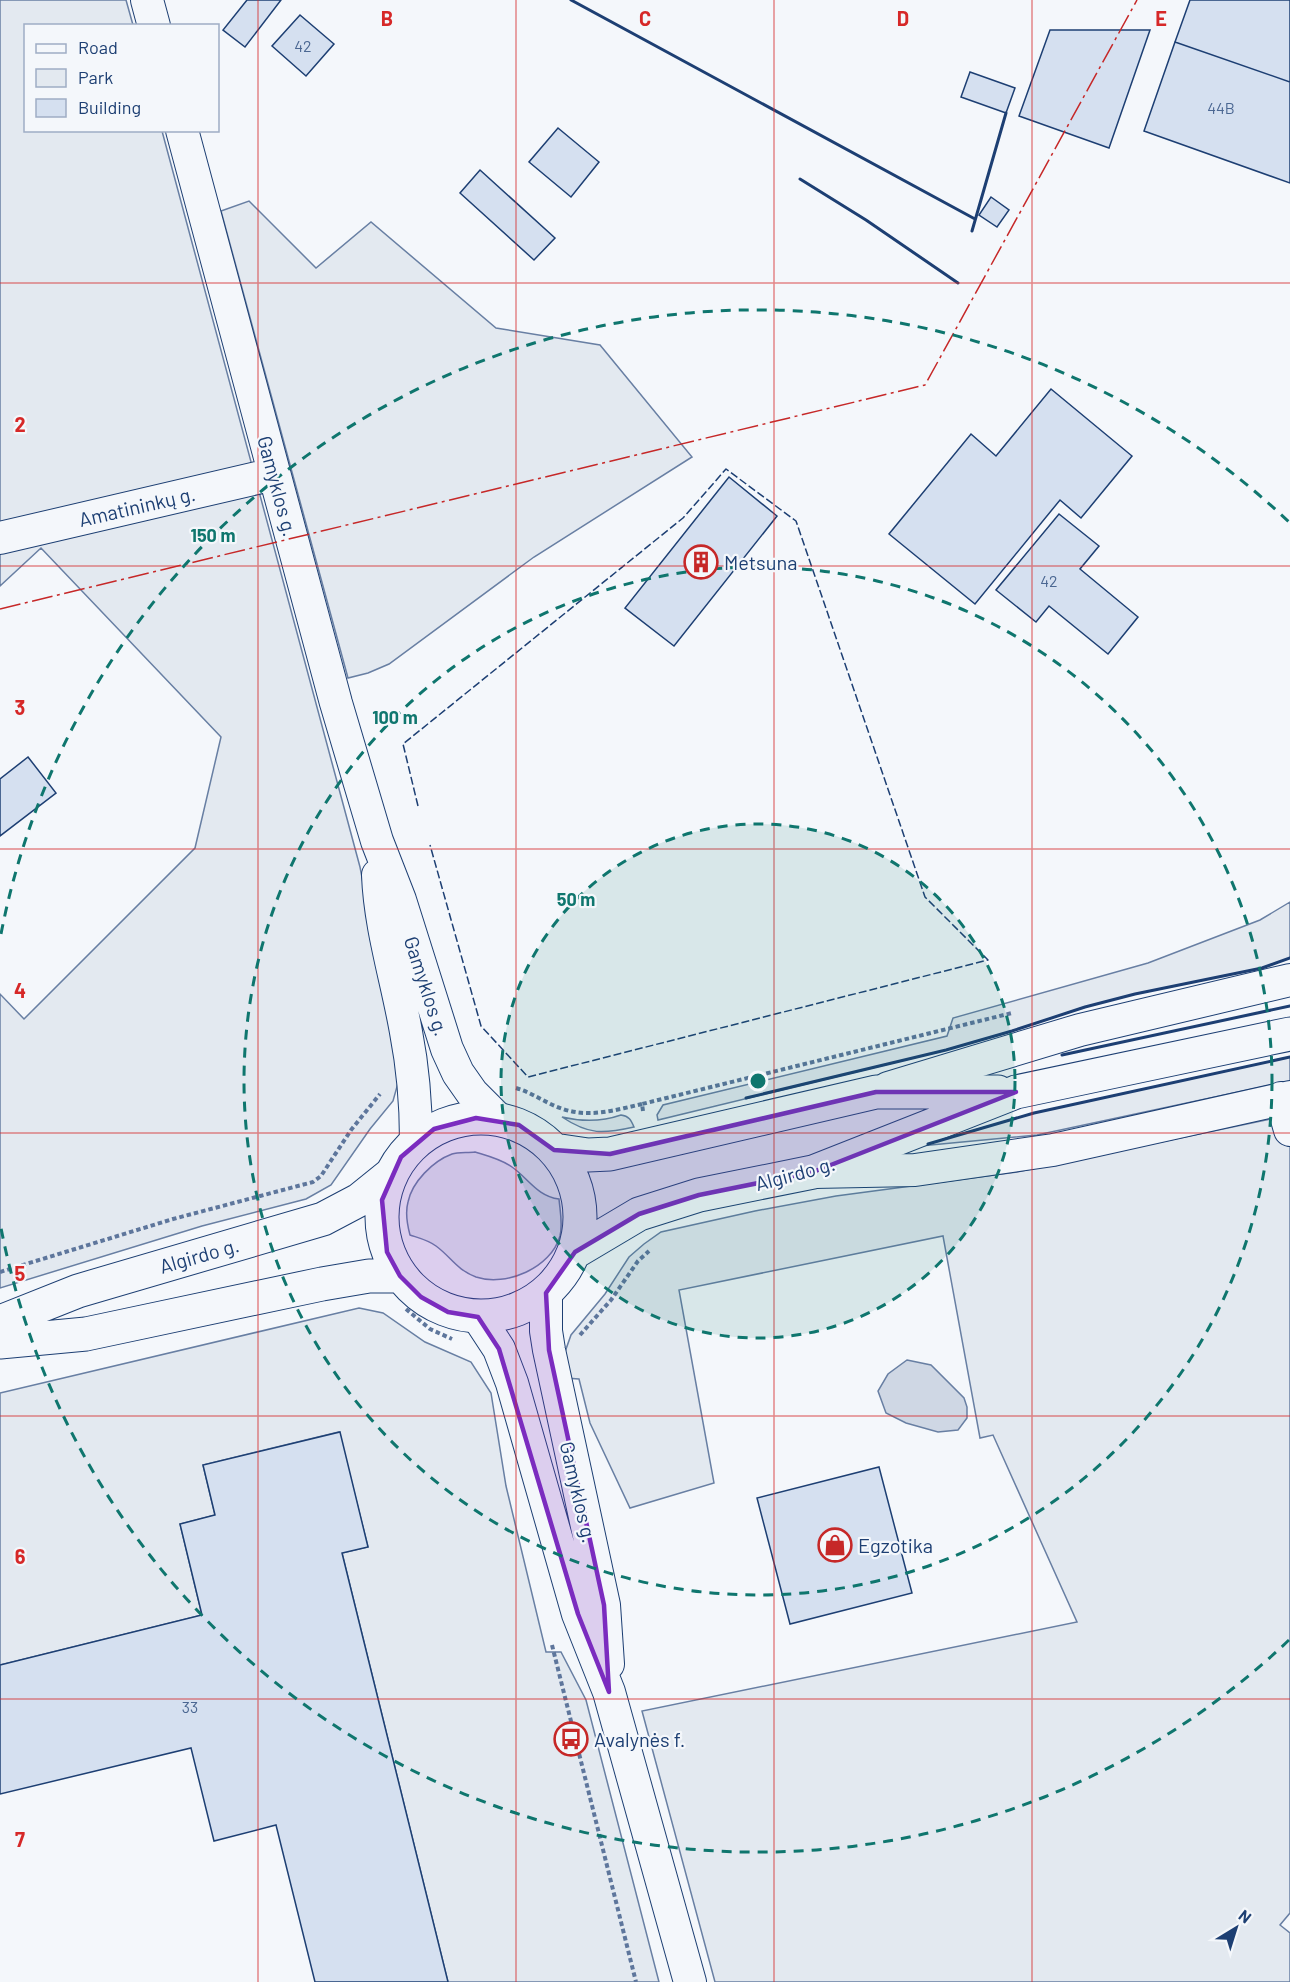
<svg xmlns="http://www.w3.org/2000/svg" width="1290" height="1982" font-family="Barlow,sans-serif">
<rect width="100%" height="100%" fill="#f4f7fb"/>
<!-- green -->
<path fill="#e3e9f0" stroke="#687fa3" stroke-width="1.5" d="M0,0H126L133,25L26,26V130L162,131L360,867L391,1025L398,1083L393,1101L370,1129L331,1185L306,1199L202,1226L0,1288V994L24,1019L195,848L221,737L41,548L0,586Z
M249,201L316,268L371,222L496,328L600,345L692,457L534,557L389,664L368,673L348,678L221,211Z
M1290,902V958L1262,968L1135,994L1085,1007L1012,1031L946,1050L658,1120L657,1115L663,1105L947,1036L953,1018L1148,963L1260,920Z
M1290,1057V1081L1037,1135L920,1146L1034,1113Z
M621,1115C629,1116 631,1120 634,1127C603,1134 589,1135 562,1117C583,1122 601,1122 621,1115Z
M1290,1115V1913L1280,1925L1290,1933V1982H715L642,1711L1077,1622L993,1435L980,1438L943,1236L679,1290L714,1483L630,1508L590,1423L579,1379L565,1378V1352L571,1335L605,1294L629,1257L644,1244L661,1232L755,1211L836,1196L1017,1172Z
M475,1152C488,1156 501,1159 512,1167C529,1179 537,1196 559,1199C560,1211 563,1224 560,1236C551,1268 506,1287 476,1277C457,1270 451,1257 436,1246C428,1240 419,1238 410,1235C407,1224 405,1213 408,1202C412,1182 433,1161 452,1154C458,1152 468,1153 475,1152Z
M359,1308L383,1313L425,1342L471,1362L491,1393L506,1486L546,1652H561L586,1700L659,1982H448L342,1553L368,1547L339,1432L203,1465L215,1515L180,1524L202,1615L0,1665V1393Z"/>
<!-- water -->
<path fill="#cfd7e4" stroke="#687fa3" stroke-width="1.5" d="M907,1360L931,1365L964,1398L967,1407V1418L958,1430L938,1432L906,1423L886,1413L878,1391L888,1374Z"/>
<!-- building -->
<path fill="#d5e0f0" stroke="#1d3f73" stroke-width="1.5" d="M247,0H281L245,47L223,30Z
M1190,0H1290V82L1175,42Z
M300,15L334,44L306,76L272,46Z
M1050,30H1150L1109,148L1019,116Z
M1175,42L1290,82V183L1144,131Z
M970,72L1015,88L1006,113L961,97Z
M558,128L599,162L571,197L529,162Z
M480,170L555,238L534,260L460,193Z
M991,197L1009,210L997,227L979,215Z
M1051,389L1132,456L1081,518L1060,500L975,604L889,534L971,434L996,456Z
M729,477L777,516L674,646L625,608Z
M1059,514L1099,546L1080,569L1138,617L1108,654L1049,606L1036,622L996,590Z
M28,757L56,793L0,836V779Z
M340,1432L368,1547L342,1553L448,1982H315L276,1825L214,1841L191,1748L0,1794V1665L202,1615L180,1524L215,1515L203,1465Z
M879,1467L912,1593L790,1624L757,1498Z"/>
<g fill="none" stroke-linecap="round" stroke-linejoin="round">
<defs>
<path id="minor" d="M147,0L154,26
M182,130L336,703L377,841L400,900L447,1049L458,1073L472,1093L498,1119
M0,538L274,474
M378,875C380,928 397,980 406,1032C413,1068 416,1105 416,1141
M888,1088L1080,1030L1290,980
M1281,1098L1290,1130
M814,1172L915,1170L1053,1150L1290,1097
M546,1293V1331L549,1350L604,1605L608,1664
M478,1317L499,1349L512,1383L578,1614L609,1692L690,1982"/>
<path id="primary" d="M382 1217a99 99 0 1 1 198 0a99 99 0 1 1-198 0Z
M554,1150L588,1155L610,1154L876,1092H998
M575,1252L639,1214L699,1195L813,1172L1016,1092L1290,1034
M0,1322L78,1291L323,1219L359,1200L390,1175
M0,1342L86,1334L322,1284L369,1276H400"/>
</defs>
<!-- minor casing -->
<use href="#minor" stroke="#1d3f73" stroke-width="34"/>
<!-- primary casing -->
<use href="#primary" stroke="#1d3f73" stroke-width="35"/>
<!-- path -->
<path stroke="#5e769c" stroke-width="4" stroke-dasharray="4.5 3" stroke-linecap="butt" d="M516,1088C533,1093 547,1104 563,1109C589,1118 616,1110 642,1104
M643,1111L642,1104L1012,1013
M0,1272L173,1219L313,1182L321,1176L351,1130L380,1094
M406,1309L430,1329L452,1339
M580,1335L611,1300L638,1261L649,1251
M552,1645L636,1982"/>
<!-- minor -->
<use href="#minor" stroke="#f4f7fb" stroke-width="32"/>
<!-- primary -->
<use href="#primary" stroke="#f4f7fb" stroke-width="33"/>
<!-- fence -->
<path stroke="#1d3f73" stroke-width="1.5" stroke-dasharray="8 3" stroke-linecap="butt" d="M418,806L403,744L683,518L726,469L796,521L925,897L988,960L528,1077L481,1026L430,845"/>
<!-- wall -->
<path stroke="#1d3f73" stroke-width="3" d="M571,0L975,219
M800,179L866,220L958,283
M972,231L1006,113
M1062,1055L1290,1006
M746,1098L946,1050L1012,1031L1085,1007L1135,994L1262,968L1290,958
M928,1144L1034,1113L1290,1057"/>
<!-- power -->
<path stroke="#c62828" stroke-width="1.5" stroke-dasharray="21 4.5 3 4.5" stroke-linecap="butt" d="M0,609L925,385L1137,0"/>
</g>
<!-- marked area -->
<path fill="#7b2cbf" fill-opacity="0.2" stroke="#7b2cbf" stroke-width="4.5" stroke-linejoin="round" d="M876,1092H1016L813,1172L699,1195L639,1214L575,1252L546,1293L549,1350L604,1605L609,1692L578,1614L499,1349L478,1317L448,1312L421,1297L400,1276L387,1252L382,1200L401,1157L434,1129L476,1118L519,1125L554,1150L610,1154Z"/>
<!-- grid -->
<path fill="none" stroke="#d62828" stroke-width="1.5" stroke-opacity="0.55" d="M258,0V1982M516,0V1982M774,0V1982M1032,0V1982M0,283H1290M0,566H1290M0,849H1290M0,1133H1290M0,1416H1290M0,1699H1290"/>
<!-- distance rings -->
<circle cx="758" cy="1081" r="257" fill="#0f766e" fill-opacity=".12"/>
<g fill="none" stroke="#0f766e" stroke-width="3" stroke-dasharray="10 8">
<circle cx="758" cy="1081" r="257"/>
<circle cx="758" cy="1081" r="514"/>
<path d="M1289 1640A771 771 0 0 1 1 1228M1 934A771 771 0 0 1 1289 522"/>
</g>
<!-- icons -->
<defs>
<symbol id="building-ring" viewBox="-11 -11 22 22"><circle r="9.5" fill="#f4f7fb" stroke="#c62828" stroke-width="1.5"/><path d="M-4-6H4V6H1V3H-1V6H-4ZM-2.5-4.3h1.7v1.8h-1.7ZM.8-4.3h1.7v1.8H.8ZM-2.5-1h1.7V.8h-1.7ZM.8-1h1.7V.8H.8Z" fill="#c62828"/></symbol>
<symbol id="shop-ring" viewBox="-11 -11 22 22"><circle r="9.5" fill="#f4f7fb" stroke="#c62828" stroke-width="1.5"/><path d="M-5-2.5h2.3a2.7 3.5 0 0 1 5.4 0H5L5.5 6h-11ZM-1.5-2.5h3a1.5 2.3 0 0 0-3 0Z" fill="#c62828"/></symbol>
<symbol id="bus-ring" viewBox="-11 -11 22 22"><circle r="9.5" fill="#f4f7fb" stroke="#c62828" stroke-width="1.5"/><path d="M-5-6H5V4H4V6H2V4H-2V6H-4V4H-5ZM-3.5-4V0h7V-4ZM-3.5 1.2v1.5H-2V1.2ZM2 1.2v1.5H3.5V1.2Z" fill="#c62828"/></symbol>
</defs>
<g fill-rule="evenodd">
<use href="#building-ring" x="682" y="543" width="38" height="38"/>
<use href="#shop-ring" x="816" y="1526" width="38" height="38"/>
<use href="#bus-ring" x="552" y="1720" width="38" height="38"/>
</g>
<g text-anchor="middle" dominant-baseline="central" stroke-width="4.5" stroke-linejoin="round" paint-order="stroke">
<!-- number labels -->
<g font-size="16" fill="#4b6792">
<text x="303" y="45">42</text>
<text x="1221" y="107">44B</text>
<text x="1049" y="580">42</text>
<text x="190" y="1706">33</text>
</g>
<!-- street labels -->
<g font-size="20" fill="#1d3f73" stroke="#f4f7fb">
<text transform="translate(278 486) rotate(75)">Gamyklos g.</text>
<text transform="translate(137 506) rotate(-13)">Amatininkų g.</text>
<text transform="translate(427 986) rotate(72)">Gamyklos g.</text>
<text transform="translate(795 1173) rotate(-15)">Algirdo g.</text>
<text transform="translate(199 1255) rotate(-16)">Algirdo g.</text>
<text transform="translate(579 1492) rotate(77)">Gamyklos g.</text>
</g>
<!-- poi labels -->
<g font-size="20" fill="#1d3f73" stroke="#f4f7fb" text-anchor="start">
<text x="724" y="562">Metsuna</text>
<text x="858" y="1545">Egzotika</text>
<text x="594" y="1739">Avalynės f.</text>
</g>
</g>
<g font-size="20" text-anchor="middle" font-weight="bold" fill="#d62828" stroke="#f4f7fb" stroke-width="4.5" stroke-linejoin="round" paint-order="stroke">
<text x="387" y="26">B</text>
<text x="645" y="26">C</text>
<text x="903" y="26">D</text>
<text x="1161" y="26">E</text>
<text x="20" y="432">2</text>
<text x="20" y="715">3</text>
<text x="20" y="998">4</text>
<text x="20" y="1281">5</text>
<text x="20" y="1564">6</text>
<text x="20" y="1847">7</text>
</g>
<circle cx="758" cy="1081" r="9" fill="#0f766e" stroke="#f4f7fb" stroke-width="3"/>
<g font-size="18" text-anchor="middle" font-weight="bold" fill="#0f766e" stroke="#f4f7fb" stroke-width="4.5" stroke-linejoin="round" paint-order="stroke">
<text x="213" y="542">150 m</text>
<text x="395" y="724">100 m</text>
<text x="576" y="906">50 m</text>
</g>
<!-- legend -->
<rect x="24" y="24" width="195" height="108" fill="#f4f7fb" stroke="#9eadc5" stroke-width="1.5"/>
<rect x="36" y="44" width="30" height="9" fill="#f4f7fb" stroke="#9eadc5" stroke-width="1.5"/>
<text x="78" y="54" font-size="18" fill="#1d3f73">Road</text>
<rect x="36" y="69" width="30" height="18" fill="#e3e9f0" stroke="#9eadc5" stroke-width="1.5"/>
<text x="78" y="84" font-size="18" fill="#1d3f73">Park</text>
<rect x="36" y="99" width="30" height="18" fill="#d5e0f0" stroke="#9eadc5" stroke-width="1.5"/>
<text x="78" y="114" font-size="18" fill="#1d3f73">Building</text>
<!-- north arrow -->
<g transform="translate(1236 1928) rotate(38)" stroke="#f4f7fb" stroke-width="4.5" paint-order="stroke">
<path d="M0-4.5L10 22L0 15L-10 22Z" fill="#1d3f73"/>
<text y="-9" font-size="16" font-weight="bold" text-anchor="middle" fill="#1d3f73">N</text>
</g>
</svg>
